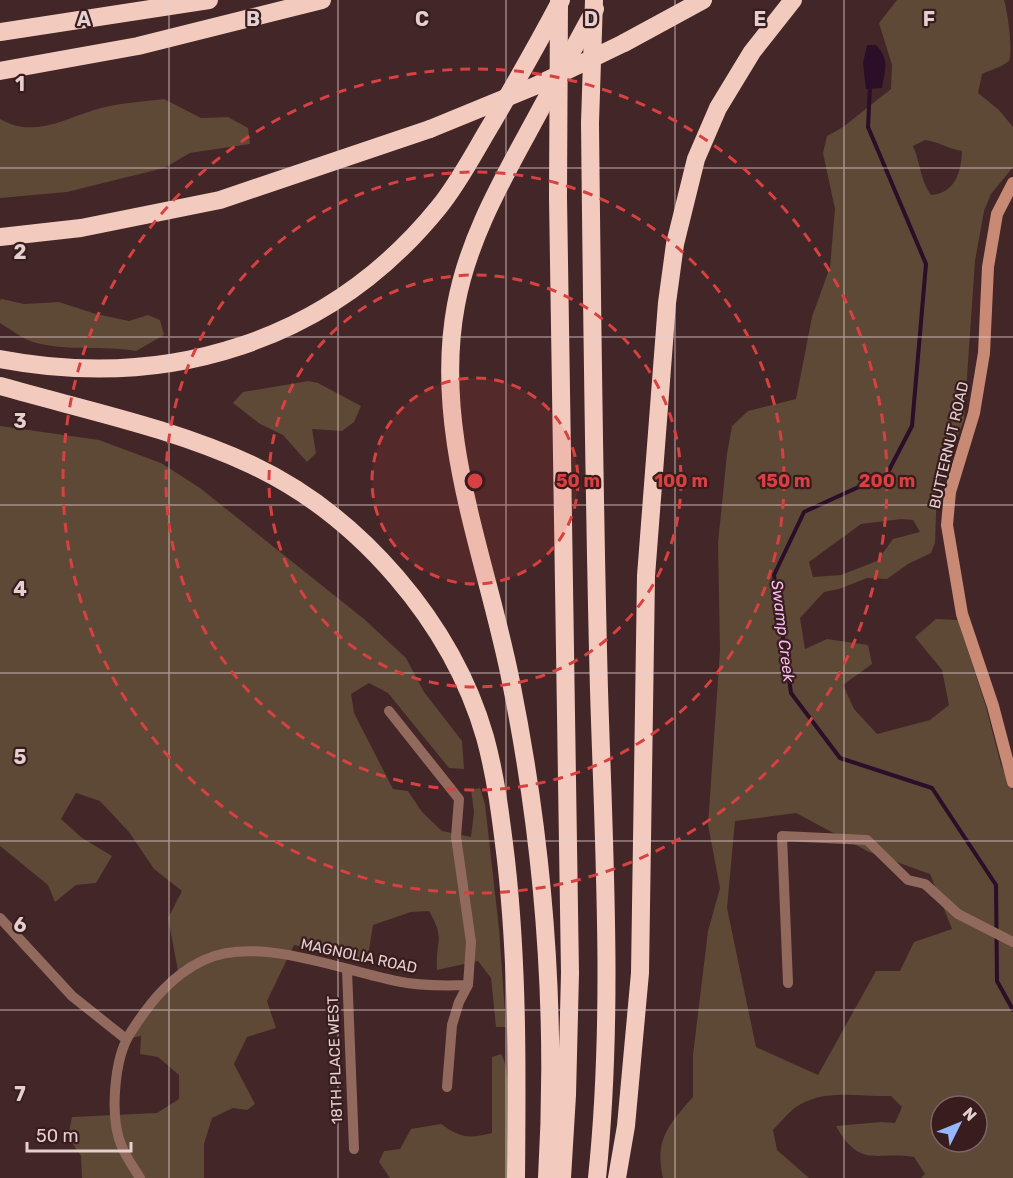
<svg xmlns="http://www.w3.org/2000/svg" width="1013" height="1178" font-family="Rubik,sans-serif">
<rect width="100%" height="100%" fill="#432627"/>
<!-- green -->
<path fill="#5e4836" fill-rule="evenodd" d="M897,0H1004C1008,13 1013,51 1009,61C1002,67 990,70 982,74L978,93L999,110L1013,127V167L991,194L984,211L975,261L964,420L937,488L935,543L931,553L908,564L887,579L867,578L839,589L824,592L800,618L805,649L827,639L868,645L872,664L843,685L854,709L877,734L930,720L949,705L942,670L915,637L936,619L958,620L986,707L1001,765L1013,791V1178H921L925,1174L914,1157C875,1151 860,1169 836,1126L881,1122L895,1123L902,1107L891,1096C862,1097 827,1089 801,1104C791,1109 781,1122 773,1130L777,1150L809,1178H663C654,1140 669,1124 693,1097V1055L708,931L720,888L708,825L720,651L718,543L727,454L732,426L748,411L796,399L812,317L830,267L835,209L823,153L827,136L843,127L891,89L892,65L879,23ZM925,140C939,142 949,149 962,151C961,173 955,193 931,195C920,180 921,164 913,146ZM902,519L913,520L920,532L893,539L877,561L841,575L813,577L809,562L861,524ZM796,813L869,852L930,874L952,929L914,942L900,971H876L818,1075L756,1047L727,908L735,821ZM941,1106H977V1142H941Z
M164,99L201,118L228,117L248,128L250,144L190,153L164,168L67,192L0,198V119C33,138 62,120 94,110C116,103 141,102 164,99Z
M2,299L24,304L59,302L96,314L129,321L148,315L160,320L164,335L136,351C102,345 67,352 33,342C21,338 10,329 0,323V300Z
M308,381L318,383L361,406L354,422L342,431L312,429L316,453L307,462L283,435L260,424L233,403L243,392Z
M0,426L99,440L161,463L200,488L364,619L406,658L424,692L462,741L464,769L449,768L388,693L369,683L351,694L354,713L393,789L408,791L422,812L442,831L471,837L474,812L471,790L480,788L485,804L499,929L506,1027H496L491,978L478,961L437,970C435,941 446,940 429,911L411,912L373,925L369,950L360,959L294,945L267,1001L276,1028L247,1037L234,1064L255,1104L247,1110L233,1108L212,1118L204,1144V1178H82L81,1156L68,1137L72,1117L157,1113L179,1099V1075L158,1057L140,1054L141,1036L126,1039L179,976L168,918L182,891L154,869L129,832L100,801L76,793L61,819L82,838L112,856L96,883L76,885L55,902L48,885L0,846Z
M501,1054C514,1074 507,1151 507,1178H390L379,1162L384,1151L400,1149L411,1129L441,1124C461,1138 468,1139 492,1133V1057Z"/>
<!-- water -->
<path fill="#2b0e28" d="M867,45H876C890,59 885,71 882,88L866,89L863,63Z"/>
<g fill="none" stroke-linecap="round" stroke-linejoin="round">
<!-- stream -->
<path stroke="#2b0e28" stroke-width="4" d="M870,86L868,127L926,264L912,426L887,474L804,512L774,575L791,693L840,758L932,788L996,885L997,981L1013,1010"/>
<!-- street -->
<path stroke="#926a5d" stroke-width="10" d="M389,711L459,799L456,837L471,942L468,985L459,1002L452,1025L447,1087
M0,918L72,996L126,1039
M347,970L354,1149
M788,983L782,836L867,840L908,880L925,884L958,914L1013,942
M140,1178C134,1168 126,1157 122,1147C109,1118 114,1057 131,1032C150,1002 172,975 204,960C257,935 341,970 396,981C420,986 444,986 468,985"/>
<!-- secondary -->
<path stroke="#c98a75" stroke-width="12" d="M1013,183L997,214L988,267L984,353L974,413L950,492L947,525L962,614L993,706L1013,782"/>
<!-- highway -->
<path stroke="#f3cbbe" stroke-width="18" d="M0,32L209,0
M624,43L703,0
M0,71L138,46L322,0
M590,123C592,312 594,501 599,690C604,853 614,1016 597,1178
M558,197L570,973L567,1095L562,1178
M0,237L81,228L220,200L430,129
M0,359C168,391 330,342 439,207C460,181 475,151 492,123C516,82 539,42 561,0
M0,386C84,410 173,428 252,465C360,516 452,623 485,737C496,777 501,819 506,860C518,966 517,1072 516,1178
M547,1178C557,1011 544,846 511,682C487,559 432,433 456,305C467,245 496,191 525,138C548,95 572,52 595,9
M617,1178L626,1126L640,973L646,576L667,303L675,244L696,159L718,108L752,52L793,0"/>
<!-- highway-bridge -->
<path stroke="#f3cbbe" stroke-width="18" d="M590,123L594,0
M430,129L535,86L624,43
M558,197L559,0"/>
</g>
<!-- grid -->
<path fill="none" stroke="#e4d0d0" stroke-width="1.5" stroke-opacity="0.55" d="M169,0V1178M338,0V1178M506,0V1178M675,0V1178M844,0V1178M0,168H1013M0,337H1013M0,505H1013M0,673H1013M0,841H1013M0,1010H1013"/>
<!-- distance rings -->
<circle cx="475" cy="481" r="103" fill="#d84141" fill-opacity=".12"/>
<g fill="none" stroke="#d84141" stroke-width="3" stroke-dasharray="10 8">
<circle cx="475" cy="481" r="103"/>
<circle cx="475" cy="481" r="206"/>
<circle cx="475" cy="481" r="309"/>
<circle cx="475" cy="481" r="412"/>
</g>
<g text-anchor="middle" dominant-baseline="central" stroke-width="4.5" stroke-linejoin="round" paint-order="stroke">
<!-- street labels -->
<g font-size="15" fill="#e4d0d0" stroke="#381c1e">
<text transform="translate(949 445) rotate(-77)">BUTTERNUT ROAD</text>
<text transform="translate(359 956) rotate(12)">MAGNOLIA ROAD</text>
<text transform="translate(335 1060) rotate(-92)">18TH PLACE WEST</text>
</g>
<!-- water labels -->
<g font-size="16" font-style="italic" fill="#f7bcee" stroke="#381c1e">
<text transform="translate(783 631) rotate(83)">Swamp Creek</text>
</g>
</g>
<g font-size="20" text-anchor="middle" font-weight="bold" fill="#e4d0d0" stroke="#381c1e" stroke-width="4.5" stroke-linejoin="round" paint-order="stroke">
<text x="84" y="26">A</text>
<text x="253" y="26">B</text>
<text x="422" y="26">C</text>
<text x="591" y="26">D</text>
<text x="760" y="26">E</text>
<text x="929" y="26">F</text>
<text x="20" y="91">1</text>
<text x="20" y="259">2</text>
<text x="20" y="428">3</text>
<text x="20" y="596">4</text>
<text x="20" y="764">5</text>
<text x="20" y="932">6</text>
<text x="20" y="1101">7</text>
</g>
<circle cx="475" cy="481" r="9" fill="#d84141" stroke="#381c1e" stroke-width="3"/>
<g font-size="18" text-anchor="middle" font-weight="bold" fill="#d84141" stroke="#381c1e" stroke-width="4.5" stroke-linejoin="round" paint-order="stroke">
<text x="578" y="487">50 m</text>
<text x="681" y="487">100 m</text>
<text x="784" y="487">150 m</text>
<text x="887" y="487">200 m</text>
</g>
<!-- north arrow -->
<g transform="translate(959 1124) rotate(47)"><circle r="28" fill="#381c1e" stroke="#7d6465" stroke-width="1.5"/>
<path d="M0-4.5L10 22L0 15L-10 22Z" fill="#95b7fd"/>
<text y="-9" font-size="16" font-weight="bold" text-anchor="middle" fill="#e4d0d0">N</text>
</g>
<!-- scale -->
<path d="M27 1142v9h104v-9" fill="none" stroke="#e4d0d0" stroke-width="3"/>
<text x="36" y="1142" font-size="18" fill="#e4d0d0" stroke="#381c1e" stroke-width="4.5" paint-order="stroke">50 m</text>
</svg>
